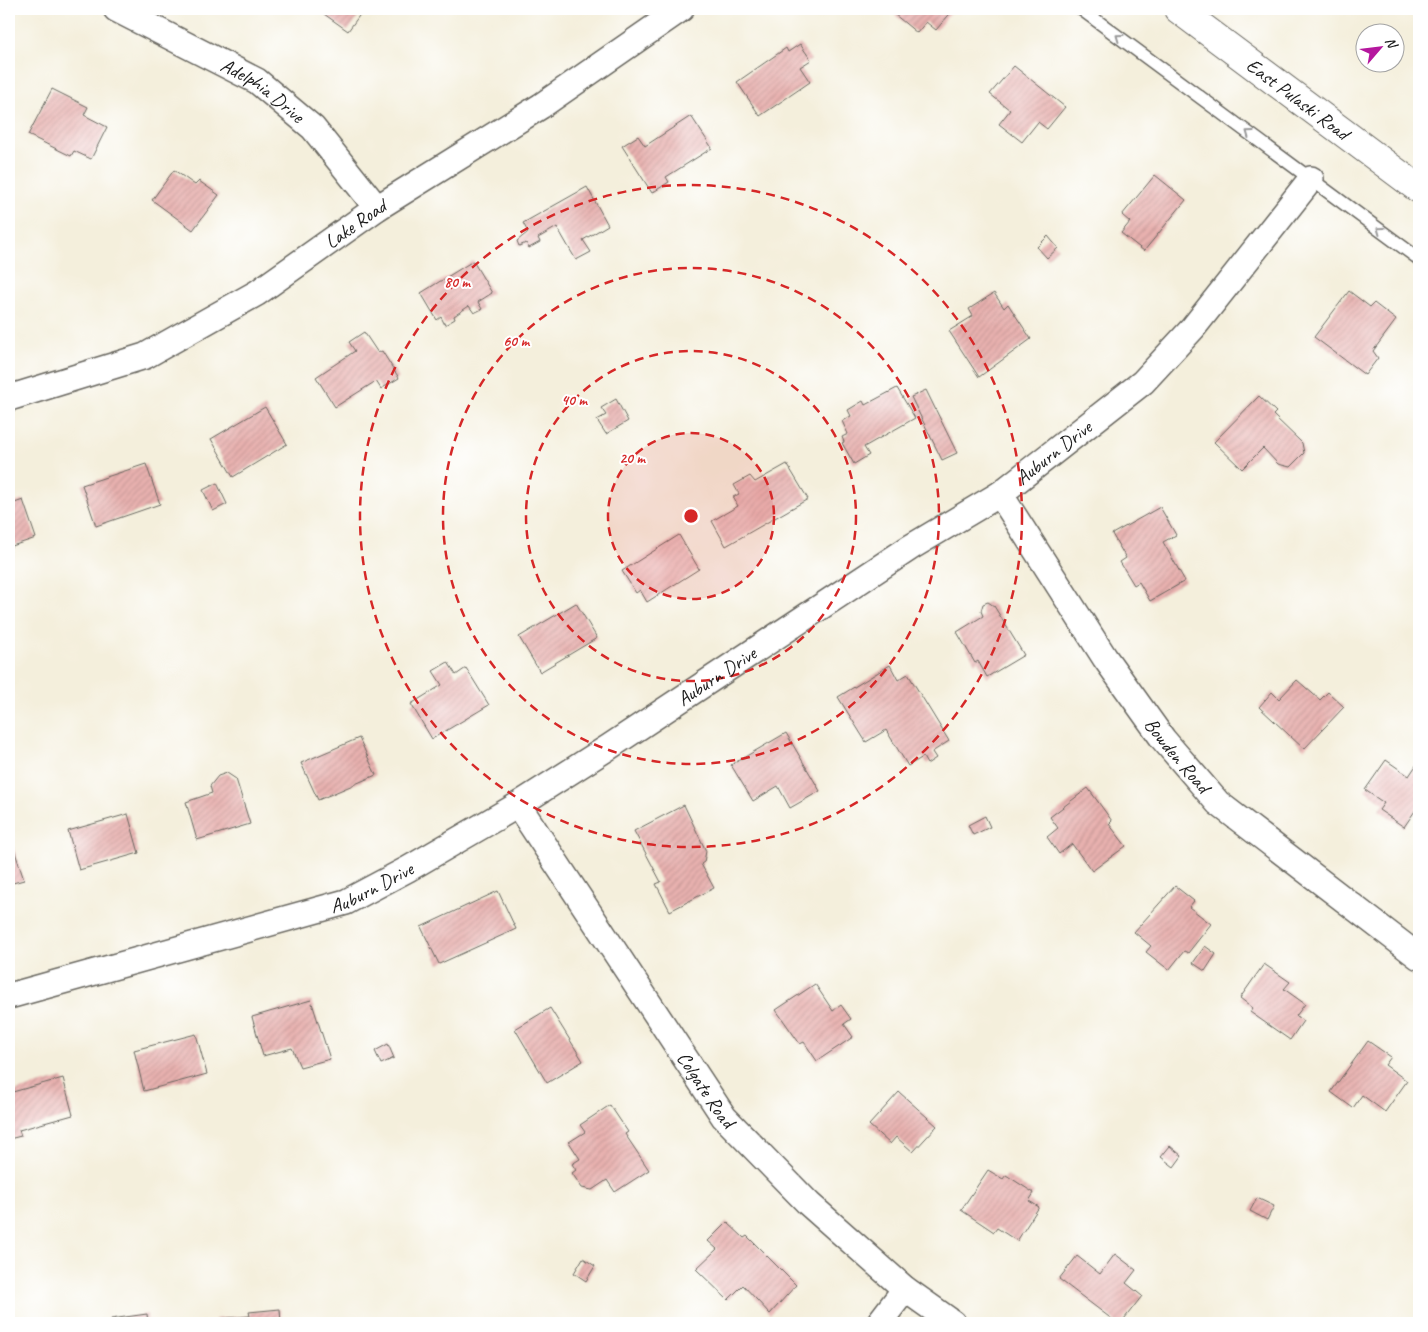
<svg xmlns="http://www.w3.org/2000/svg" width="1428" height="1332" font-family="Caveat,sans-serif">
<defs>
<pattern id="building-hatch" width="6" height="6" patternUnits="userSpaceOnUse" patternTransform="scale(1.25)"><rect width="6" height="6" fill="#e8b1af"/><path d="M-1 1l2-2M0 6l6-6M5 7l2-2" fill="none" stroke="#c69896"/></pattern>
</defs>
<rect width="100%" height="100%" fill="#fff"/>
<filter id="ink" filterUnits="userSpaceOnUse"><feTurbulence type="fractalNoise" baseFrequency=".02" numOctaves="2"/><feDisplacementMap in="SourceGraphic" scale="10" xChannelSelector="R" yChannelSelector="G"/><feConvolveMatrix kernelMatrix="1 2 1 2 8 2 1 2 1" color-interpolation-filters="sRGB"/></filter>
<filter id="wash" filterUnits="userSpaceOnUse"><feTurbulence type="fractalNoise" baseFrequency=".0096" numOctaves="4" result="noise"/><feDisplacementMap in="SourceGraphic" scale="20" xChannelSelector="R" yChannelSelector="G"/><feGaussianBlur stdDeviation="1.12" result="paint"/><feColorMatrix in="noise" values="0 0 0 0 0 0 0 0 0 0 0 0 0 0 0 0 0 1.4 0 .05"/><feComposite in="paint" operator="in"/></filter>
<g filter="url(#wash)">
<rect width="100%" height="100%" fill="#f4efdc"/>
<g id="blocks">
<!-- building -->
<path fill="url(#building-hatch)" d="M317,9H364L348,31Z
M888,9H954L936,30L926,22L917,33Z
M800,44L811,60L800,67L810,82L760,116L737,82L786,48L788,52Z
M1014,66L1065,107L1047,129L1038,122L1022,142L999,124L1010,110L990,94Z
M52,89L88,107L84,115L107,127L91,159L74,151L71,156L28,135Z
M691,116L712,148L666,177L669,182L652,193L622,146L638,136L645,146Z
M174,170L195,185L199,181L219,195L193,230L152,200Z
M1155,175L1186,200L1144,251L1121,233L1130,222L1122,215Z
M587,187L608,225L583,240L591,252L576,260L557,227L538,238L540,242L529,248L526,243L519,246L517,241L528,232L523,223Z
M1048,236L1058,248L1047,258L1037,247Z
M473,261L492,293L478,302L482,309L474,313L469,306L454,316L455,319L445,325L441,317L437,320L421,293Z
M1349,291L1370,307L1374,303L1396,320L1373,351L1378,358L1365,375L1314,337Z
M994,293L1004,308L1008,304L1031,339L979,377L949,331L973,316L969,309Z
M364,332L378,353L382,351L399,378L381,389L376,381L335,407L316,377L355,351L349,342Z
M897,388L915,418L864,447L869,455L854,464L842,443L844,442L842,437L848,434L842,421L851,416L848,410L863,401L865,405Z
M926,390L957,453L942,460L911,397Z
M1259,396L1276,412L1273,415L1302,443L1304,453L1290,467L1278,464L1263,448L1242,469L1214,442Z
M616,399L628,421L606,434L597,420L606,415L601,408Z
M265,407L287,444L233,477L211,439Z
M146,464L160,504L96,526L82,485Z
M787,464L808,499L726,546L712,521L738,506L733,497L739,494L734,485L750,476L755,482Z
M217,483L227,504L213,511L203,490Z
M23,500L36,538L9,547V505Z
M1160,507L1176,535L1163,542L1185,581L1150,601L1139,582L1134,585L1120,562L1126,558L1112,534Z
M679,535L699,569L647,602L640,590L636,593L622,571Z
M988,602L994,606L1024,655L987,677L978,661L975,663L957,632L983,616L981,611L983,604Z
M576,603L597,638L540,672L519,637Z
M448,662L456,675L466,668L489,705L432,739L411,704L442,685L433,671Z
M890,665L898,680L908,674L949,741L932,752L936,758L927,764L923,757L908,766L886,730L866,742L838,697Z
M1297,680L1320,700L1328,692L1344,707L1304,749L1259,707L1272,692L1279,699Z
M786,733L820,791L790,808L778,786L753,801L731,765Z
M359,738L376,775L318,800L301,763Z
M1386,760L1409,776L1419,761V805L1404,827L1379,810L1384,803L1365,790Z
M227,773L236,779L250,824L197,840L186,802L212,793L210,786L218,776Z
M1088,788L1112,821L1109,824L1126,846L1092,871L1072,844L1059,854L1047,837L1058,828L1050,817Z
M684,805L706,851L704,862L701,864L714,888L670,911L656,884L661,882L634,831Z
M128,814L139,853L79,870L68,831Z
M985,816L990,827L973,835L968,825Z
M12,843L24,880L9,884V844Z
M1175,886L1194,901L1189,907L1211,924L1188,953L1184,951L1169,970L1146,952L1151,946L1134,932Z
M498,891L516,929L439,964L421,927Z
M1205,946L1216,954L1205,971L1193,963Z
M1264,964L1290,982L1284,989L1305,1004L1296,1016L1303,1021L1290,1040L1250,1012L1253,1008L1240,998Z
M815,984L833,1011L841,1005L851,1019L844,1024L853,1037L817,1061L804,1042L800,1044L776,1010Z
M311,1000L330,1059L300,1067L292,1048L263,1056L252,1017Z
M550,1008L583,1061L547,1083L515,1029Z
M196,1034L207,1074L144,1091L134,1050Z
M1368,1041L1391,1057L1385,1065L1407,1081L1385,1112L1362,1095L1353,1108L1331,1092Z
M388,1044L394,1058L381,1064L375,1051Z
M63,1078L73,1115L19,1130L21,1136L9,1139V1093Z
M899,1092L937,1126L913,1152L896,1137L890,1144L869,1125Z
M610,1105L628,1132L625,1134L649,1170L615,1192L607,1180L592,1190L582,1188L572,1173L576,1170L572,1164L580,1159L569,1142L585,1132L580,1125Z
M1170,1146L1182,1156L1174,1167L1161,1157Z
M988,1170L1003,1179L1006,1175L1034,1193L1029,1201L1039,1207L1017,1241L997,1228L994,1232L961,1210Z
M1257,1198L1274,1206L1267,1220L1250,1211Z
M727,1222L744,1238L747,1236L796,1285L770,1314L743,1285L728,1300L696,1269L717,1249L708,1241Z
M1115,1254L1136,1270L1126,1283L1142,1296L1121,1323H1117L1059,1279L1077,1256L1100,1274Z
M583,1258L595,1266L586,1281L574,1273Z
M280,1309L281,1323H215V1319L250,1316L249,1312Z
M147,1314L148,1323H112L111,1319Z"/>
</g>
</g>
<g filter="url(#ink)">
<use href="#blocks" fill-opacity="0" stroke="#68665f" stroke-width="1"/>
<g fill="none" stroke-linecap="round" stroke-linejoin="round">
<defs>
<path id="service" d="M1081,9L1419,259"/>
<g id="minor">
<path id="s1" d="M116,9L257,81L313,128L377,208"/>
<path id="s2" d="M9,398L145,356L257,293L377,208L541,106L681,9"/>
<path id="s3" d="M1000,494L1105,658L1163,739L1218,803L1419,957"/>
<path id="s4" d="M518,805L724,1117L809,1204L905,1289L953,1323"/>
<path id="s5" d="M9,996L346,902L408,869L518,805L609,747L911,547L1000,494L1143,382L1193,328L1311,179"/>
<path d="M879,1323L905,1289"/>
</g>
<g id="secondary">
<path id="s6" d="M1178,9L1419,189"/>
</g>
</defs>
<!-- service casing -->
<use href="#service" stroke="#68665f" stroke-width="15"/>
<!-- minor casing -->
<use href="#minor" stroke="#68665f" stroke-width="28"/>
<!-- secondary casing -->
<use href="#secondary" stroke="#68665f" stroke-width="30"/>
<!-- service -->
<use href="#service" stroke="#fff" stroke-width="12"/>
<!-- minor -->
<use href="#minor" stroke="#fff" stroke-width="25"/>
<!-- secondary -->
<use href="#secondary" stroke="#fff" stroke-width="28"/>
</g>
<!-- one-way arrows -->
<defs><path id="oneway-chevron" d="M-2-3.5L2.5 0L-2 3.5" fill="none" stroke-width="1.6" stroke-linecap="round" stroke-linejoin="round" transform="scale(1.25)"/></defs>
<g stroke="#999">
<use href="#oneway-chevron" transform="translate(1119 37) rotate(-144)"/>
<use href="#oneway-chevron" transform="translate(1249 133) rotate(-144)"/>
<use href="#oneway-chevron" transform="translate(1380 230) rotate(-144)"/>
</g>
</g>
<!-- distance rings -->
<circle cx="691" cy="516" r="83" fill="#d62828" fill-opacity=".12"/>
<g fill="none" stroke="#d62828" stroke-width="2.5" stroke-dasharray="9 6">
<circle cx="691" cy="516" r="83"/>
<circle cx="691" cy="516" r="165"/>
<circle cx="691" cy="516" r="248"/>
<circle cx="691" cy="516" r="331"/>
</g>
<g text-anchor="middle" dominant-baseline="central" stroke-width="4" stroke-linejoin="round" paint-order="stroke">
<!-- street labels -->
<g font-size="20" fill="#1c1c1c" stroke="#fff">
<text stroke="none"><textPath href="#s1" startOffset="168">Adelphia Drive</textPath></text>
<text stroke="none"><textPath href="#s6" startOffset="150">East Pulaski Road</textPath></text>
<text stroke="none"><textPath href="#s2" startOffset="391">Lake Road</textPath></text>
<text stroke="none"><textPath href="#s5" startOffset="1189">Auburn Drive</textPath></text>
<text stroke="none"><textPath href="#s5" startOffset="784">Auburn Drive</textPath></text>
<text stroke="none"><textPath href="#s3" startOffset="316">Bowden Road</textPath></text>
<text stroke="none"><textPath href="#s5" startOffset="379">Auburn Drive</textPath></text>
<text stroke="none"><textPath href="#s4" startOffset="341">Colgate Road</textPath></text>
</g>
</g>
<circle cx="691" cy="516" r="8" fill="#d62828" stroke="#fff" stroke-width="2.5"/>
<g font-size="15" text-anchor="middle" font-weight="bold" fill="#d62828" stroke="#fff" stroke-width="4" stroke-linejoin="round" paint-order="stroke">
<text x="457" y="287">80 m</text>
<text x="516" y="346">60 m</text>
<text x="574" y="405">40 m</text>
<text x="632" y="463">20 m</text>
</g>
<!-- margin -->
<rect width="1428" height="1332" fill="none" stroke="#fff" stroke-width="30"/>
<!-- north arrow -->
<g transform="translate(1380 48) rotate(62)"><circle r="24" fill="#ffffff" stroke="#a4a4a4"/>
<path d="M0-4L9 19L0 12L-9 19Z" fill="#b5179e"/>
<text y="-8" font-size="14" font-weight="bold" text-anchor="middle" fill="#1c1c1c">N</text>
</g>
</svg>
